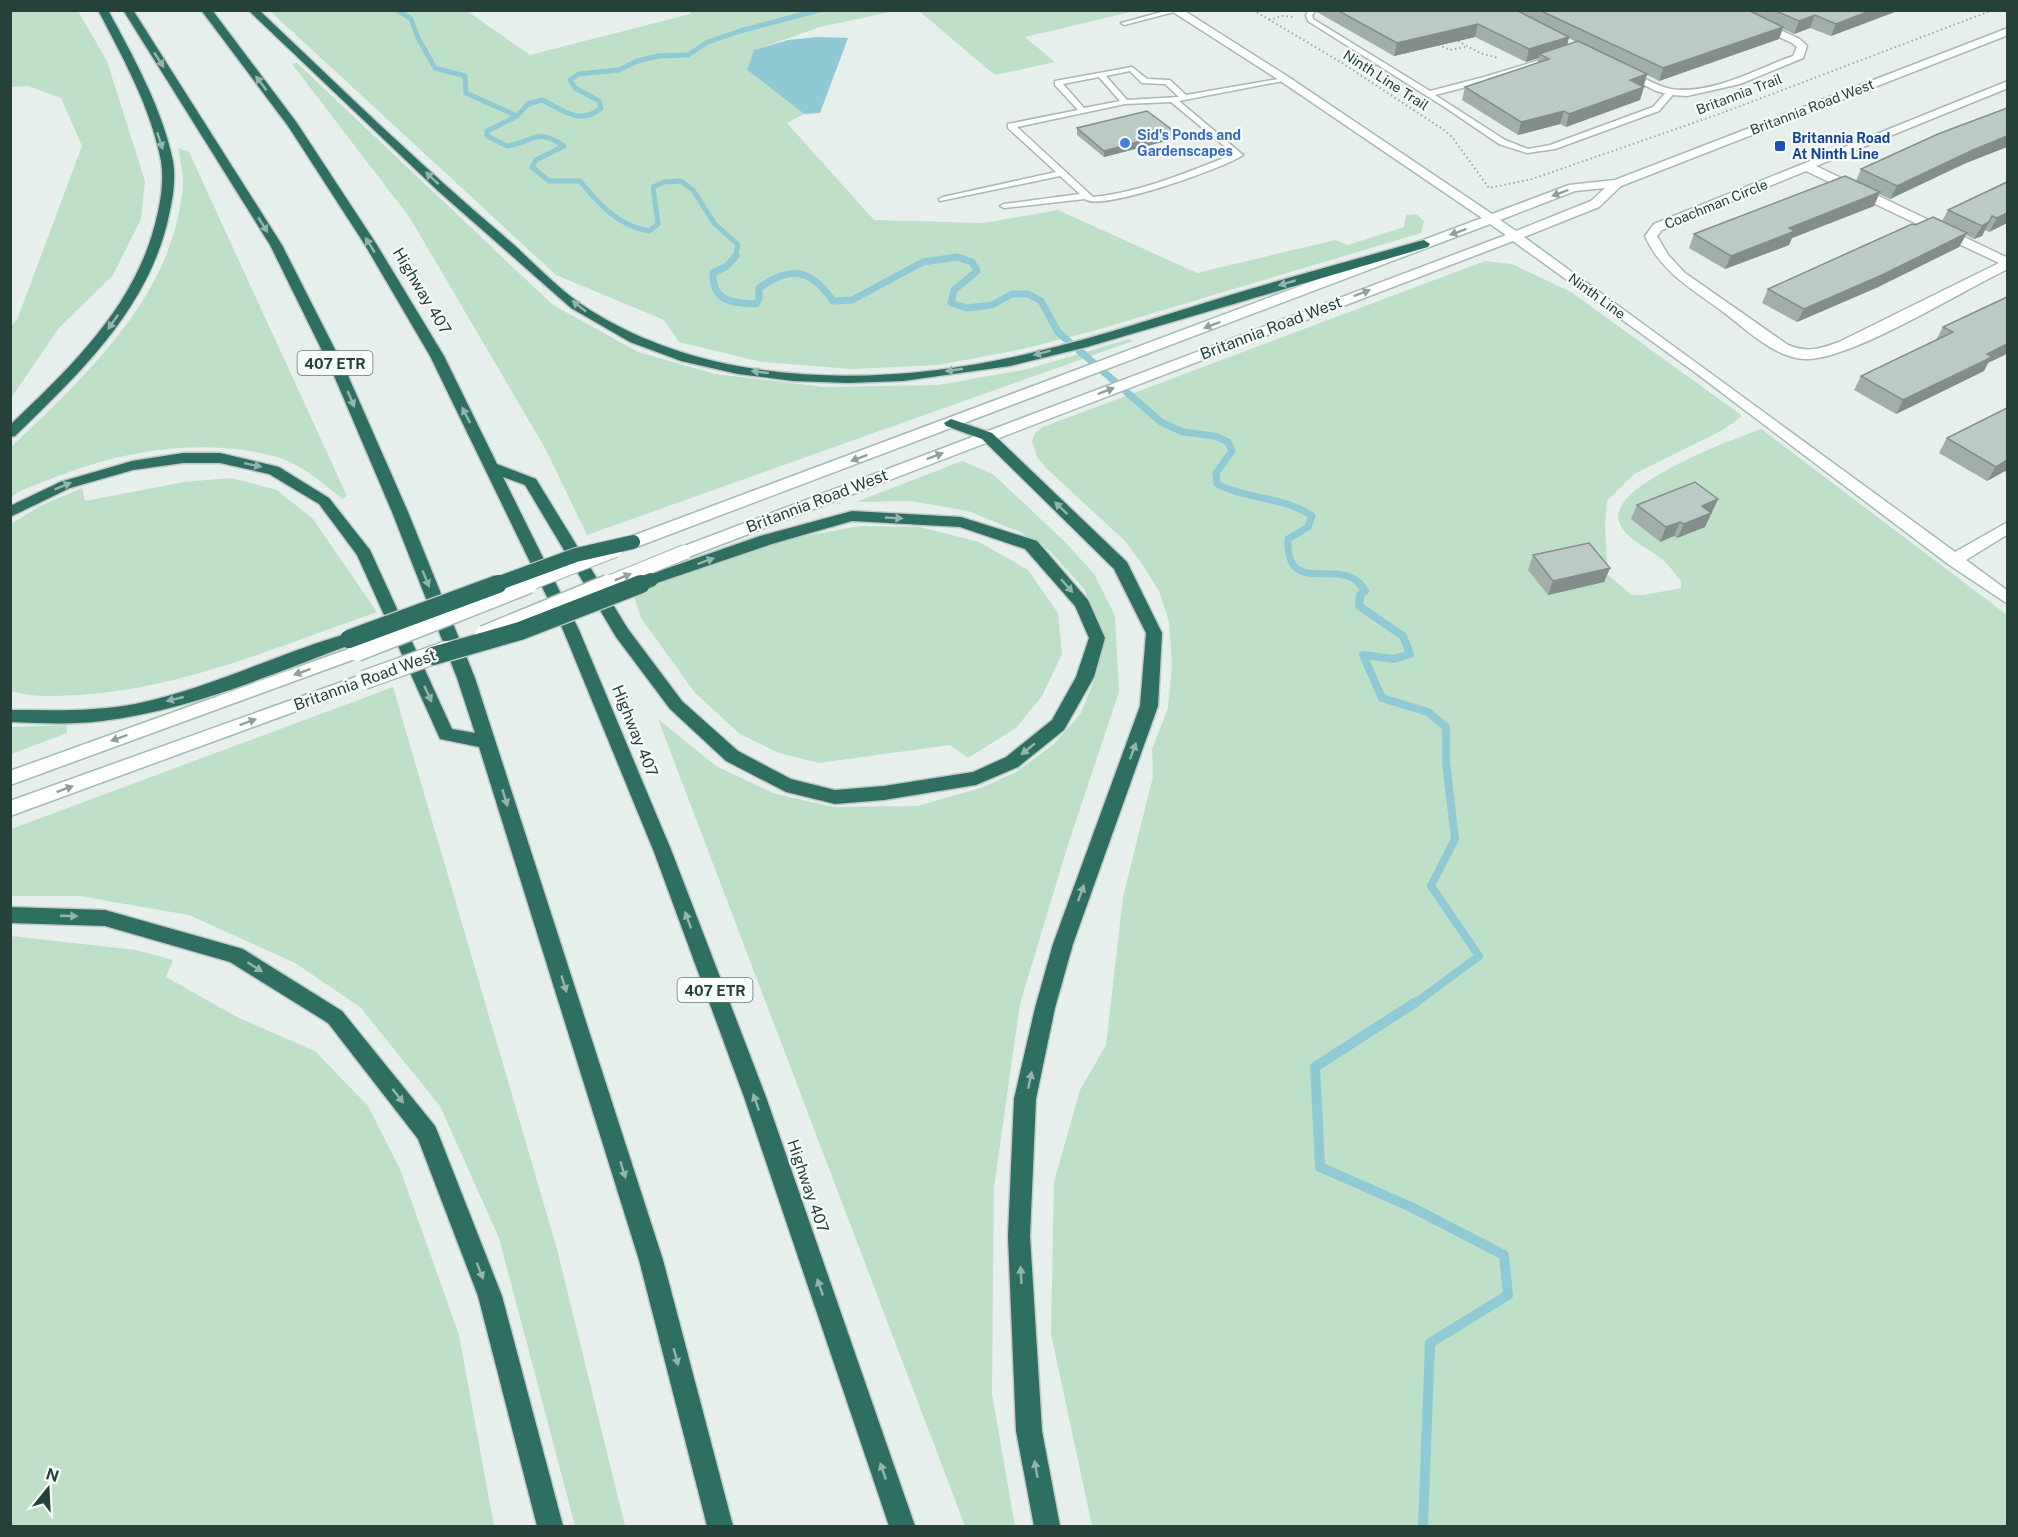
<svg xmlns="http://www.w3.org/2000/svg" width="2018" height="1537" font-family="'Public Sans',sans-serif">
<rect width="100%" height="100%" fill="#e6efeb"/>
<!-- green -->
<path fill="#bfe0c8" d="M11,10L78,11L107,61L145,181L141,219L113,275L59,328L11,398V326L17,320L82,146L61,98L28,86L11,87Z
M270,11H467L530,55L690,14L691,11H895L820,27L755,50L748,71L804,114L787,123L874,220L983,223L1058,210L1197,273L1335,240L1348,245L1404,227L1406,215L1416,214L1424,221L1421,233L1093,331L1023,349L938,365L852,369L762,362L679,342L664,320L556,275Z
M1129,11L1131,12L1025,37L1055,62L995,75L919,11Z
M297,63L553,305L638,352L715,374L824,387L938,385L1028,369L1129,339L1133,341L587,535L545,448L410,218L292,64Z
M178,148L189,152L347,496L342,499C323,483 301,464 277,457C201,436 119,451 48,480C36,485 21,489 11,497V447C80,381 163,306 180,207C181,199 183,191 183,184C183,172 180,159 178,148Z
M1485,261L1512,264L1571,292L1741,415V417L1721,431L1634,474L1607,501L1605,526L1608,575L1632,595H1644L1681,588V581C1675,574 1670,566 1663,560C1650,549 1625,539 1619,522C1607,485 1734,439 1761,429L2007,615V1526H1092L1051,1334L1054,1182L1080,1090L1106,1045L1123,897L1153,776L1152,749L1168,708L1172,666L1169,622L1159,591L1142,564L1125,541L1046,468L1037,457L1032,441L1035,433L1043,427Z
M962,461L993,474L1066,543L1094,574L1115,616L1119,692L1067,848L1020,1004L994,1187L992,1394L1015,1526H965L658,719L716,766L773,793L833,807L917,806L981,788L1016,772L1054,744L1081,713L1097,673L1099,632L1085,590L1050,551L1020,532L968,511L911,501L856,502Z
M231,478L277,490L313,519L377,612C279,646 182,689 78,695C52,696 36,698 11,691V524L40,506L82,488L85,501L184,482Z
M860,526L920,527L979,542L1028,570L1058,613L1062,654L1042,696L1016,728L968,758L950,745L819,763L779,753L740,734L695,693L641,618L633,593L785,540Z
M393,687L557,1249L625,1526H575L499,1238L440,1106L360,1007L295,963L189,915L79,896H11V829Z
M67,725V733L11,754V727Z
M11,936L136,950L173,960L166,977L237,1017L315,1051L368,1106L400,1169L459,1335L494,1526H11Z"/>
<!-- water -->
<path fill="#8ec9d4" d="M818,37L848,38L820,113L804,114L747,70L754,50L788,40Z"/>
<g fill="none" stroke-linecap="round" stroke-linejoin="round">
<!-- stream-far3 -->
<path stroke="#8ec9d4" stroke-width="5" d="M397,10L411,19L418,38L435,68L465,76L466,93L517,116
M735,258L738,245L714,223L693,190L681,181L664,182L653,187L658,224L649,231C618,226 599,204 580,181H549L532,167L536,160L564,146C538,127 533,142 507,146L487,136V131L517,116L528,104L542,100C563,110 580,126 601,108L599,101L575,88L570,80L579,74L619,70L637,61L659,56L688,55L708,42L740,31L819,10
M953,258H959"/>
<!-- stream-far2 -->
<path stroke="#8ec9d4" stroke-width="7" d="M736,256L727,266L713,273C712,302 733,303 756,304L759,299V288C791,265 811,269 833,301L852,300L923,262L957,257L972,262L977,271L954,290L951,303L967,308L992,305L1012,294H1028L1041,301L1058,332L1161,422L1183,432L1215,436L1228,442L1232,451L1216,473L1217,484C1248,500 1283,496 1312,516L1308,527L1288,539C1286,598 1337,557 1361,585"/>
<!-- stream-far1 -->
<path stroke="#8ec9d4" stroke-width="8" d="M1360,584L1365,591L1360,595L1359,606L1403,636L1410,654L1394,659L1363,655L1382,698L1428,712L1446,727V762L1455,839L1431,886L1479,956L1414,1004"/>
<!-- stream -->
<path stroke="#8ec9d4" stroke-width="10" d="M1416,1002L1315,1067L1320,1167L1411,1207L1504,1255L1508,1295L1430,1343L1423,1526"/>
<defs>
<path id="lane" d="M1169,10L1178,11L1124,25L1121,23Z
M1309,10H1316L1312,15L1313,19L1430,91L1484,77L1553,56V58L1490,81L1435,95L1505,140L1528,149L1550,145L1653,107L1669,89L1676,91L1659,111L1555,149L1527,153L1499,144L1446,108L1308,21L1306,15Z
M1132,67L1147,79L1170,80L1186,95L1284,78L1288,80L1179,101L1243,155C1225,168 1100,212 1085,199L1004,208L1000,206L1004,204L1080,194L1060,176L940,201L939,199L943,197L1056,172L1008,128V124L1078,110L1055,85V81ZM1130,71L1142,83L1165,84L1179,97L1127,100L1106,76ZM1099,77L1120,101L1084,108L1063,84ZM1171,102L1234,154C1188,172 1142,192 1093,197L1017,127L1125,104Z"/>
<path id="street" d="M1721,10H1735L1800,39L1807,46L1803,58L1740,84L1687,96L1672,95L1656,91L1619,72L1624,69L1628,70C1641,76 1656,86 1671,89C1712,95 1756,69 1793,56L1797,47L1792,43Z
M2008,81V88L1816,166L2008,258V269C1963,290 1848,362 1804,359C1773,357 1745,328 1722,311C1692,289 1661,272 1645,236L1654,224ZM1806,171L1999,263L1839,342C1820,349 1807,353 1788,345L1685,273L1668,255L1657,236L1662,230Z"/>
<path id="secondary" d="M1170,10H1183L1287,76L1492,214L1569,185L1615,180L2008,28V35L1621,186L1599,207L1524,237L1955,552L2008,522V534L1966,560L2008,591V604L1948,564L1696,373L1513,241L691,556L685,557L677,552L679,548L1506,235L1490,224L639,546H627L625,542L627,538L1482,218L1279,80ZM1605,188L1591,201L1516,231L1500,220L1575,191Z
M357,646L363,648L365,652L363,656L10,785V771Z
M364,674L370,676L373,680L370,684L10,816V801Z"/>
<path id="highway" d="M98,10H108C134,58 162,108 173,161C176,179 173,198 169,215C150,307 80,373 15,436L10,437V425C73,365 138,303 157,216C161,199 164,179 161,161C151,108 123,58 98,10Z
M123,10H133L282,245L346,371L408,512L475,678L663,1260L733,1526H707L639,1260L479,747L440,739L357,555L319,504L269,474L220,463H183L133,470L70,488L10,517V506L60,482L132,461L183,453H220L279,467L329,498L370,550L452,729L475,733L457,678L392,512L332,371L270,245Z
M201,10H212L297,123L377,245L444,356L497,464L536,479L628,629L682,701L738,751L791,779L835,790L884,786L973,772L1006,757L1052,720L1076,677L1089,638L1075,606L1025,549L960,527L852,521L772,544L651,585L645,584L643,580L645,576L760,536L852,511L961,517L1037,541L1088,600L1105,638L1094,677L1064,730L1018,767L976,785L884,800L835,804L786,792L726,761L670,709L616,637L525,485L503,477L579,630L672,852L766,1097L915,1526H889L744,1097L654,852L563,630L430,356L365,245L288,126Z
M248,10H259C340,87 420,165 505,237C533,261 558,290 590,310C719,391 891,387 1035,352C1099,337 1161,316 1224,297C1289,277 1354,260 1420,241L1424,240L1430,244L1428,247L1087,347L1010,366L903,381L848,383L793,381L738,374L681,361L630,342L571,308L437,190Z
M951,419L992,433L1127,562L1162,633L1158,706L1073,944L1055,1008L1036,1099L1030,1236L1042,1431L1060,1526H1034L1016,1431L1008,1236L1014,1099L1035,1008L1053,944L1140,706L1146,633L1114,569L982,439L946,426L944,423Z
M349,633L355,635L357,639L355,643C273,674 190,710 102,721C72,725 41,723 10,722V710C52,710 93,712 135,704C209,689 276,654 349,633Z
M10,907L105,910L243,949L342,1011L435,1126L438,1133L502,1296L563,1526H537L478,1296L418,1139L328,1023L230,962L105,926L10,923Z"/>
</defs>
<!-- lane casing -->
<use href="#lane" stroke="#a8b8b2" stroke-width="3"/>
<!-- street casing -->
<use href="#street" stroke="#a8b8b2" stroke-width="3"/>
<!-- secondary casing -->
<use href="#secondary" stroke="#a4bbb3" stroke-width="3"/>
<!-- highway casing -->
<use href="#highway" stroke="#c2cac8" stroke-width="3"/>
<!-- path -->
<path stroke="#86b3a5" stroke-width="2" stroke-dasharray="1.5 3" stroke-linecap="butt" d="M1253,10L1342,63L1444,130L1452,137L1489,188L1532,179L1722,113L1993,10
M1269,20L1282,16L1294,17
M1454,39L1480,53L1498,58
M1434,43L1450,50L1465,47"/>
<!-- lane -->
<use href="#lane" fill="#fff" fill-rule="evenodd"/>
<!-- street -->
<use href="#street" fill="#fff" fill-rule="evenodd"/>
<!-- secondary -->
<use href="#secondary" fill="#fff" fill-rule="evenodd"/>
<!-- highway -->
<use href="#highway" fill="#2f6f62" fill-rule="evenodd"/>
<defs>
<path id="secondary-bridge-far1" d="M525,585L615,550
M604,585L685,552"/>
<path id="secondary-bridge" d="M484,635L608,584
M357,652L529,584
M364,680L447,650"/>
<path id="highway-bridge-far1" d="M494,585L576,555L633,542
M637,585L651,580"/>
<path id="highway-bridge" d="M349,639L498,584
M433,656L520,631L641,584"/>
</defs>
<!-- secondary-bridge-far1 casing -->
<use href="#secondary-bridge-far1" stroke="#a4bbb3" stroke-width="16" stroke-linecap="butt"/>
<!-- secondary-bridge casing -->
<use href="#secondary-bridge" stroke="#a4bbb3" stroke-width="21" stroke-linecap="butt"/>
<!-- highway-bridge-far1 casing -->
<use href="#highway-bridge-far1" stroke="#c2cac8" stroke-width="16" stroke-linecap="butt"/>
<!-- highway-bridge casing -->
<use href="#highway-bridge" stroke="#c2cac8" stroke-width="21" stroke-linecap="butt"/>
<!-- secondary-bridge-far1 -->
<use href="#secondary-bridge-far1" stroke="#fff" stroke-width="14"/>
<!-- secondary-bridge -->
<use href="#secondary-bridge" stroke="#fff" stroke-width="18"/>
<!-- highway-bridge-far1 -->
<use href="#highway-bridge-far1" stroke="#2f6f62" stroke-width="14"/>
<!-- highway-bridge -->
<use href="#highway-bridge" stroke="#2f6f62" stroke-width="18"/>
</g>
<!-- wall -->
<path fill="#a1aea9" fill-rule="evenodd" d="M1317,10H1900L1831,36L1810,28L1794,34L1783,29L1779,39L1659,81L1647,75L1640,100L1566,127L1560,124L1518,135L1462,100L1465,87L1537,63L1539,58L1526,62L1475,37L1394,56L1317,12ZM1569,38L1576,42L1567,45Z
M2007,108V147L1966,163L1890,199L1879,194L1874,206L1792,238L1789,245L1725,269L1689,248L1694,234L1856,181L1861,169Z
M1077,128L1175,132L1174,139L1104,157L1077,135Z
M2007,182V223L1989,232L1985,230L1982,236L1974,239L1966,235L1959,247L1876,288L1797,322L1762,303L1768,289L1915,225L1942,221L1948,210Z
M2007,297L1988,363L1984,371L1896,414L1854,390L1861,376L1936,340L1943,327Z
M1947,438L2007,470L1987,481L1939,453Z
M1718,499L1705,527L1677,538L1674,536L1660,542L1631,519L1637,505Z
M1533,555L1610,568L1604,582L1548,595L1528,570Z"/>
<!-- shaded-wall -->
<path fill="#838d89" d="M1872,10H1900L1831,36L1836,24Z
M1815,15L1810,28L1794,34L1799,21Z
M1478,24L1475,37L1394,56L1397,43Z
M1783,27L1779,39L1659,81L1663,68Z
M1569,37L1566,49L1539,54V58L1526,62L1529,49Z
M1647,74L1643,87L1630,80Z
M1644,87L1640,100L1566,127L1569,114Z
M1564,111L1560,124L1518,135L1521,122Z
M1175,132L1174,139L1104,157V151Z
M2007,136V147L1966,163L1890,199L1897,186L1973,150Z
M1880,192L1874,206L1792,238L1789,245L1725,269L1731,256L1789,228Z
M2007,213V223L1989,232L1997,218Z
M1989,222L1982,236L1974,239L1982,226Z
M1967,233L1959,247L1876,288L1797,322L1804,309Z
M2007,344V354L1988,363L1984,371L1896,414L1903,400L1987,354Z
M2007,460V470L1987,481L1996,467Z
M1718,499L1705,527L1677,538L1684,524L1702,506Z
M1680,522L1674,536L1660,542L1666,527Z
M1610,568L1604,582L1548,595L1553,581Z"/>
<!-- building -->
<path fill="#bbcac4" stroke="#838d89" stroke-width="1.5" d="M1337,10H1516L1569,37L1529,49L1478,24L1397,43Z
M1539,10H1748L1783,27L1663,68Z
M1774,10H1872L1836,24L1815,15L1799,21Z
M1578,41L1647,74L1630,80L1644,87L1569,114L1564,111L1521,122L1465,87L1549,59L1539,54Z
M2007,108V136L1973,150L1897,186L1861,169L1938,134Z
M1147,111L1175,132L1104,151L1077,128Z
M1845,176L1880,192L1789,228L1795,231L1731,256L1694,234Z
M2007,182V213L1997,218L1992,216L1989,222L1982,226L1948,210Z
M1933,217L1967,233L1882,275L1804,309L1768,289L1912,224L1915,225Z
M2007,297V344L1987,354L1992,357L1903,400L1861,376L1953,332L1943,327Z
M2007,408V460L1996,467L1947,438Z
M1695,482L1718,499L1702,506L1711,513L1684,524L1680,522L1666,527L1637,505Z
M1589,543L1610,568L1553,581L1533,555Z"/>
<!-- one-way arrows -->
<defs><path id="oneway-solid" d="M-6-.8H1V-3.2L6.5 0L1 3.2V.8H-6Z" transform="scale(1.5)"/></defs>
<g fill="#93b5ae">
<use href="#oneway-solid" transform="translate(159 60) rotate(57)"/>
<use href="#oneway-solid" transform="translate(261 83) rotate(-127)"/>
<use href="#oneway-solid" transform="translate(160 141) rotate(72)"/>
<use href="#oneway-solid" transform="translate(432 178) rotate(-137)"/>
<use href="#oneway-solid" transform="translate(263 225) rotate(58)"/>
<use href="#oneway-solid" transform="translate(370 245) rotate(-122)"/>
<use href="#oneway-solid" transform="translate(1287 283) rotate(164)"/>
<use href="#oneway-solid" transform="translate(579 306) rotate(-142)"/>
<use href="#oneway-solid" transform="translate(113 322) rotate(125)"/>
<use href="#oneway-solid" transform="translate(1042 353) rotate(165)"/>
<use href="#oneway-solid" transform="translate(954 370) rotate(172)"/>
<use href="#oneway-solid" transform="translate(760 372) rotate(-173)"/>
<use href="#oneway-solid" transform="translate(351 399) rotate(67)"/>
<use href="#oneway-solid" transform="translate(466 415) rotate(-117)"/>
<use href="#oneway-solid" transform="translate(253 465) rotate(12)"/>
<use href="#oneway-solid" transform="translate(63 486) rotate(-22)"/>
<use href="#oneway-solid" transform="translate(1061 508) rotate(-136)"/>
<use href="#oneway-solid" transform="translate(894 518) rotate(3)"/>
<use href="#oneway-solid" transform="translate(706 561) rotate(-20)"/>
<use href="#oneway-solid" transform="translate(426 579) rotate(68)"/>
<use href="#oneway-solid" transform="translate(1067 586) rotate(49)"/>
<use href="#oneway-solid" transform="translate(428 694) rotate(65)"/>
<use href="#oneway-solid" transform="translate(175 699) rotate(167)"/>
<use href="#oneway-solid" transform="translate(1028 749) rotate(141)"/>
<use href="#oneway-solid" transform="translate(1133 751) rotate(-70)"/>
<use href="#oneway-solid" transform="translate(505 798) rotate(73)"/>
<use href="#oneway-solid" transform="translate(1081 893) rotate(-70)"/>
<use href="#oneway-solid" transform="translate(69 916) rotate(2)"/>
<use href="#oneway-solid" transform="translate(688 920) rotate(-110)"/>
<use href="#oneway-solid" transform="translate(255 967) rotate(32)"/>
<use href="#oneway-solid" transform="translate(564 984) rotate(73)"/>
<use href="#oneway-solid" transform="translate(1030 1080) rotate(-78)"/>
<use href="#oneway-solid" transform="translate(398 1096) rotate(52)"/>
<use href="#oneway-solid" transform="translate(756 1102) rotate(-109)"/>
<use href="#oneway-solid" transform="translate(623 1170) rotate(73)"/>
<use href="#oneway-solid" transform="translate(480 1271) rotate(69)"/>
<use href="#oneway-solid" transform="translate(1021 1275) rotate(-93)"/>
<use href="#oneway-solid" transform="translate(820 1287) rotate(-109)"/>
<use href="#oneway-solid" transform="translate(676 1357) rotate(75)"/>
<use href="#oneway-solid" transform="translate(1036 1469) rotate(-100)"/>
<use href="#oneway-solid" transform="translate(883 1471) rotate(-109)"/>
</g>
<g fill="#92a09c">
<use href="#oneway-solid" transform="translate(1560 193) rotate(159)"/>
<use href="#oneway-solid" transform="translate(1458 232) rotate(160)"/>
<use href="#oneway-solid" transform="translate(1362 293) rotate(-21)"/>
<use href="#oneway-solid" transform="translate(1212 325) rotate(159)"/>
<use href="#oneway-solid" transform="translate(1106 391) rotate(-21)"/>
<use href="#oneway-solid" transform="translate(935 456) rotate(-21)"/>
<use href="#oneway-solid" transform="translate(859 458) rotate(159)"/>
<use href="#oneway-solid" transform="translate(623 577) rotate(-22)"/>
<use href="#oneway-solid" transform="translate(302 672) rotate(160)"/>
<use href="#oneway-solid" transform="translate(248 722) rotate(-20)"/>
<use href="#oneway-solid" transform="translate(119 738) rotate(160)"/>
<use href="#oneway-solid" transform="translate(65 789) rotate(-20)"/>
</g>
<!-- markers -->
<circle fill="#3f7fe0" stroke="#f7fbf9" stroke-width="2" cx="1125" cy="143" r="6"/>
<rect fill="#1a4fb4" stroke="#f7fbf9" stroke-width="2" x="1774" y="140" width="12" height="12" rx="3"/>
<g text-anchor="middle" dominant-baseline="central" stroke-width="4.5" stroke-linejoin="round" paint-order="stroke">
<!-- far-street labels -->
<g font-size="14" fill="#24423a" stroke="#f7fbf9">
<text transform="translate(1386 80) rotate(33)">Ninth Line Trail</text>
<text transform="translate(1739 94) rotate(-21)">Britannia Trail</text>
<text transform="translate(1812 107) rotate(-21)">Britannia Road West</text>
<text transform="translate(1716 204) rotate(-22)">Coachman Circle</text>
<text transform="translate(1597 296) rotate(36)">Ninth Line</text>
</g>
<!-- far-shop labels -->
<g font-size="14" font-weight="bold" fill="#366cbe" stroke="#f7fbf9" text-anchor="start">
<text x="1137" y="135">Sid's Ponds and<tspan x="1137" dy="16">Gardenscapes</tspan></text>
</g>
<!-- far-transit labels -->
<g font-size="14" font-weight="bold" fill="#164399" stroke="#f7fbf9" text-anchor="start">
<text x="1792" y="138">Britannia Road<tspan x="1792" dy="16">At Ninth Line</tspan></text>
</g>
<!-- shield labels -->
<g fill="#f7fbf9" stroke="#637a73" stroke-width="1.5">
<rect x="297.5" y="351" width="75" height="24" rx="4.5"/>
<rect x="677.5" y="978" width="75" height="24" rx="4.5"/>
</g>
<g font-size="15" font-weight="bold" fill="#24423a">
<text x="335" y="363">407 ETR</text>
<text x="715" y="990">407 ETR</text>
</g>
<!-- street labels -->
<g font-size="16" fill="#24423a" stroke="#f7fbf9">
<text transform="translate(422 291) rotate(59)">Highway 407</text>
<text transform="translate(1271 328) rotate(-21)">Britannia Road West</text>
<text transform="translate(817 501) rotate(-21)">Britannia Road West</text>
<text transform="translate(365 680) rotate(-20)">Britannia Road West</text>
<text transform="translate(635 731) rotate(68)">Highway 407</text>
<text transform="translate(808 1186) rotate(71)">Highway 407</text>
</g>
</g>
<!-- border -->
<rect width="2018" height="1537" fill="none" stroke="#24423a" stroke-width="24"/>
<!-- north arrow -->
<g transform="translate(48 1489) rotate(18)" stroke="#f7fbf9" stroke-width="4.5" paint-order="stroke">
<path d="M0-4.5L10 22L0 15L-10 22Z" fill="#24423a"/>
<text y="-9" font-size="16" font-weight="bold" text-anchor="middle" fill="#24423a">N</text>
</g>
</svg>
